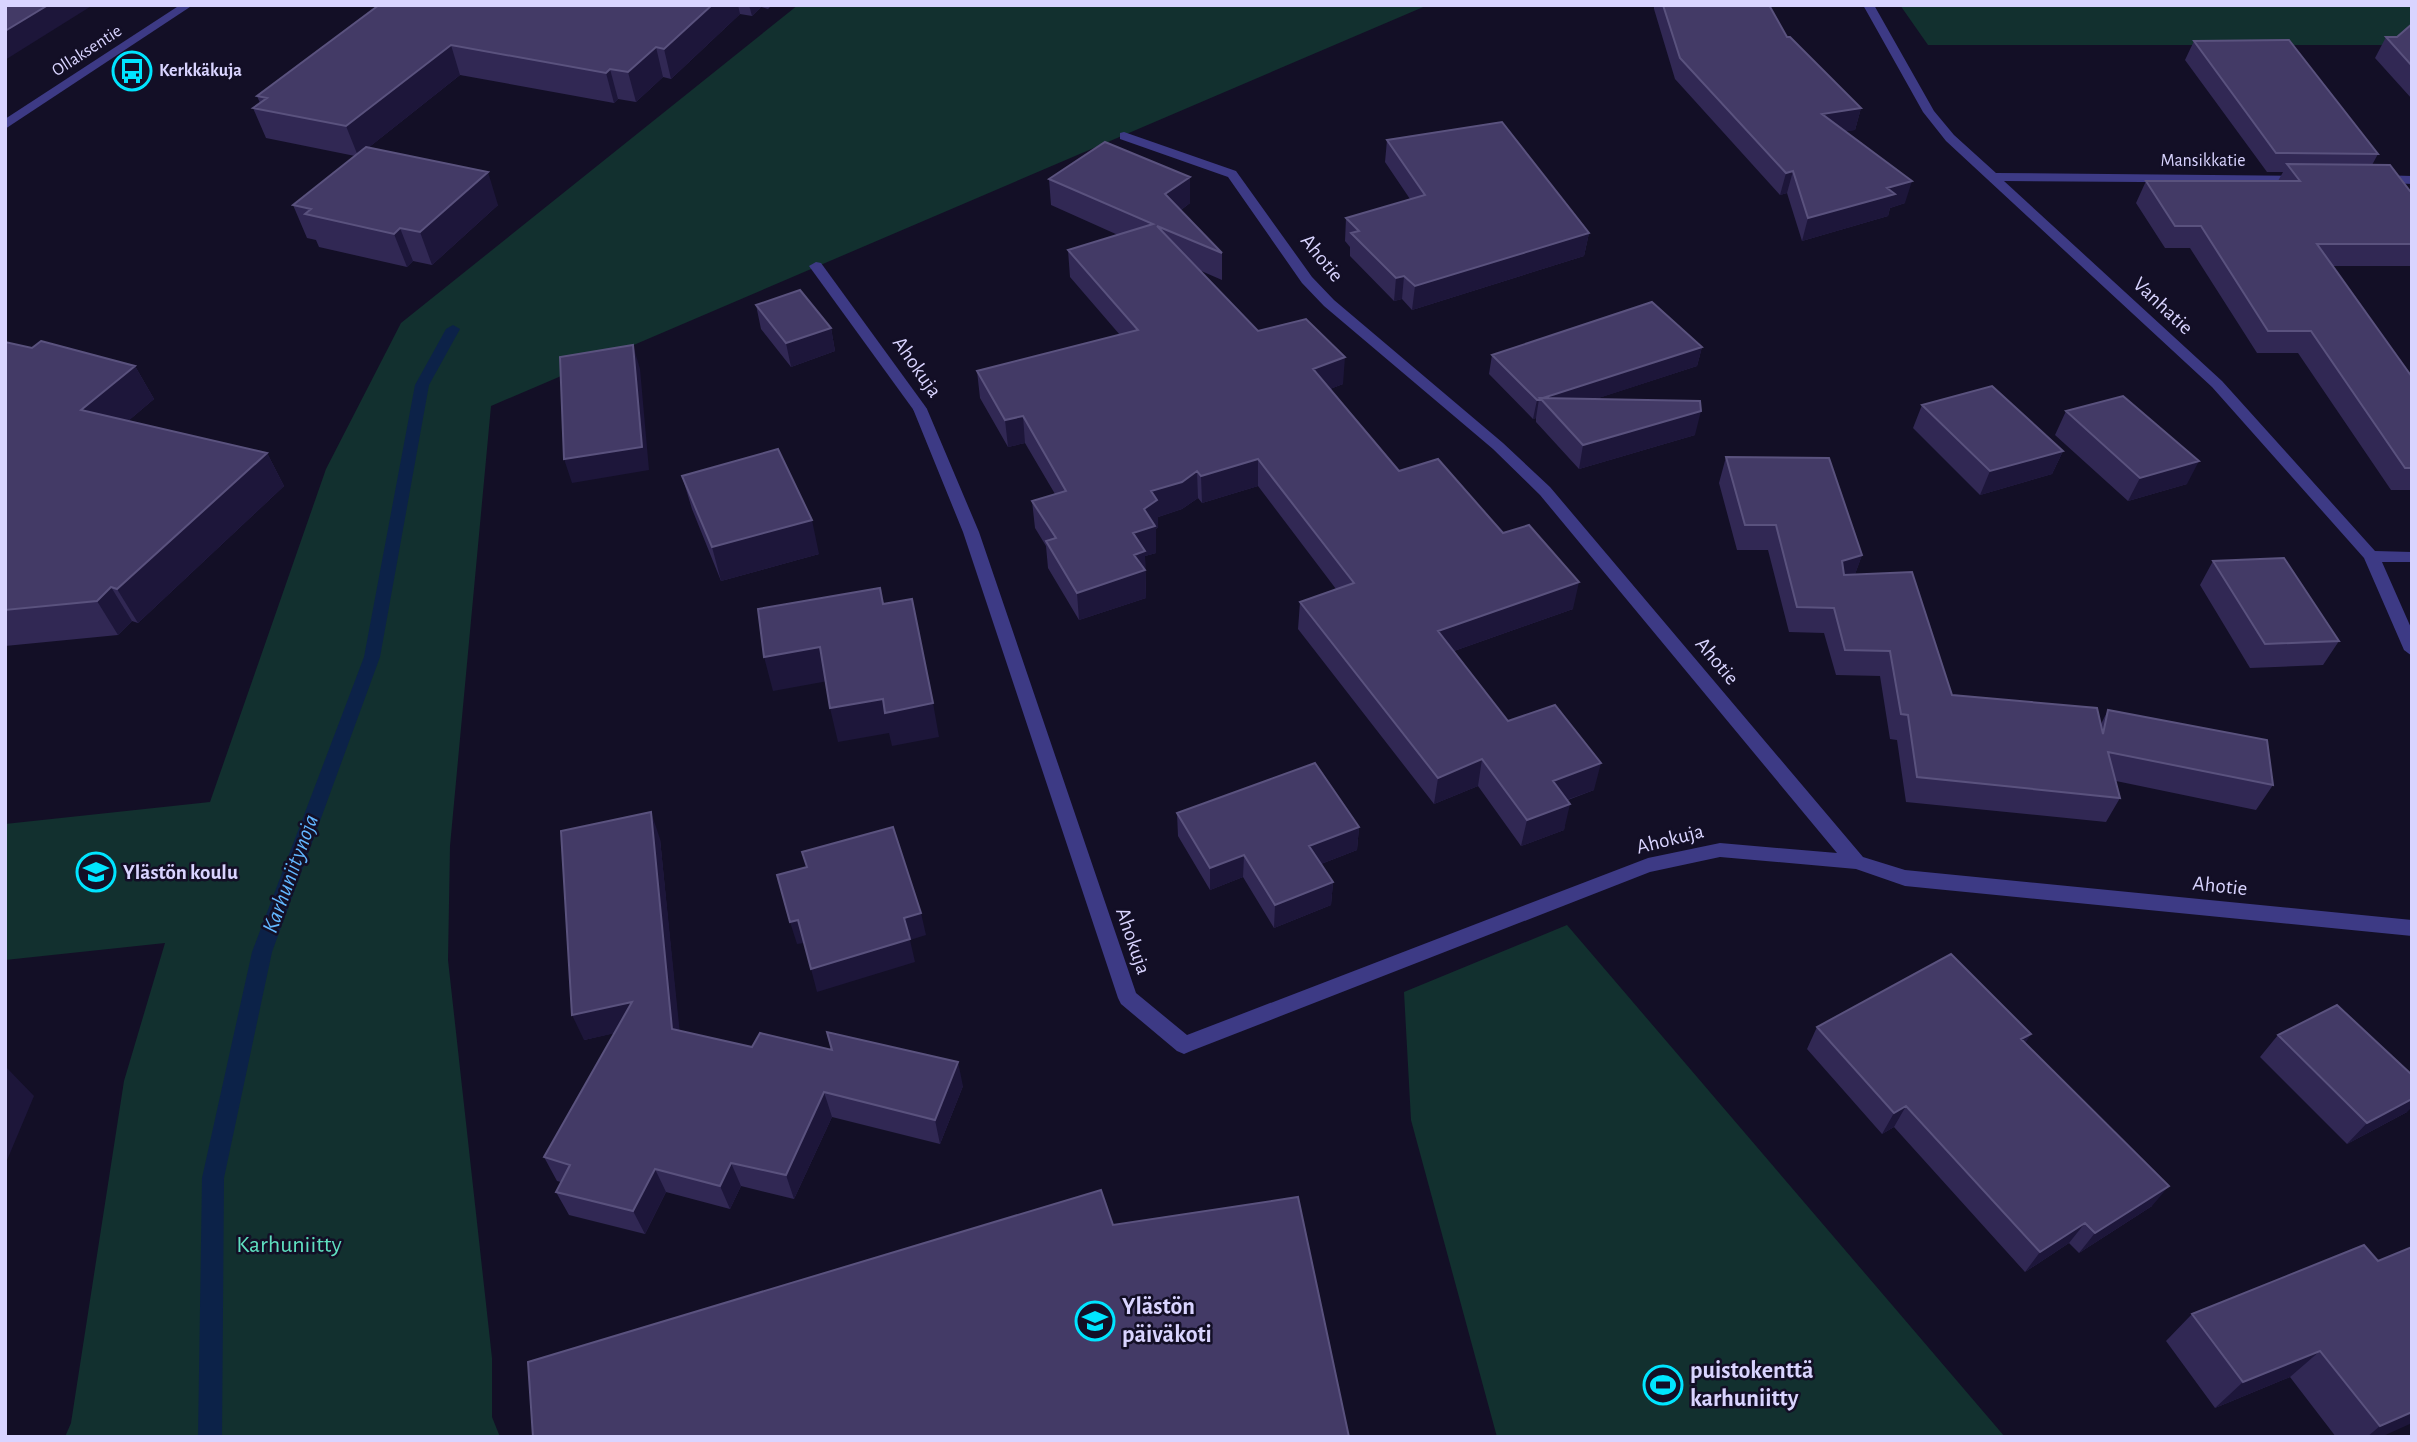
<svg xmlns="http://www.w3.org/2000/svg" width="2417" height="1442" font-family="'Alegreya Sans',sans-serif">
<rect width="100%" height="100%" fill="#130f26"/>
<!-- green -->
<path fill="#12302f" d="M798,5H1428L491,406L450,846L448,960L492,1358V1417L500,1437H65L71,1423L124,1081L165,943L5,960V824L210,802L326,469L401,323Z
M1900,5H2412V45H1928Z
M1567,925L2005,1437H1497L1411,1120L1404,992Z"/>
<g fill="none" stroke-linecap="round" stroke-linejoin="round">
<!-- stream -->
<path fill="#0c2248" fill-rule="evenodd" d="M453,325L460,329L429,385L380,657L272,952L224,1178L222,1437H198L202,1178L252,952L364,657L415,385L446,329Z"/>
<!-- service -->
<path fill="#3d3a85" fill-rule="evenodd" d="M816,262L821,263L925,406L927,409L925,412H915L809,266Z"/>
<!-- minor -->
<path fill="#3d3a85" fill-rule="evenodd" d="M1863,5H1874L1934,111L1954,135L1996,173L2306,176V182L2301,183L2004,181L2222,381L2375,551L2412,552V562H2382L2412,630V656L2404,650L2364,558L2212,387L1946,141L1923,112Z
M1124,132L1236,171L1312,277L1334,300L1503,443L1550,487L1863,857L1905,870L2412,920V936L1905,886L1856,869L1720,857L1650,872L1191,1051L1184,1054L1177,1051L1121,1004L1118,998L963,532L913,409L915,406L920,404L927,409L979,532L1136,993L1187,1035L1648,858L1720,843L1837,853L1540,495L1493,449L1324,306L1302,283L1228,177L1120,139V133Z
M2378,175L2412,176V184L2373,182V176Z"/>
<!-- tertiary -->
<path fill="#3d3a85" fill-rule="evenodd" d="M180,5H193L5,129V119Z"/>
</g>
<!-- wall -->
<path fill="#312854" d="M379,5H772L768,9L761,7L752,16L740,14L671,79L663,77L636,102L618,99L614,103L460,75L368,148L498,205L432,265L413,261L407,267L319,247L316,240L307,238L293,205L355,156L266,138L253,108L260,103L257,96Z
M1654,5H1769L1787,37L1861,108L1855,130L1846,131L1905,203L1890,208L1888,216L1802,241L1787,193L1780,195L1675,79L1654,9Z
M2412,24V99L2375,58L2386,37H2397Z
M2194,41L2378,154L2372,165L2412,191V266H2333L2412,377V490H2391L2298,353H2257L2190,248H2165L2136,203L2146,181H2278L2283,172H2267L2185,60Z
M1387,140L1589,233L1584,256L1412,310L1402,299L1394,301L1350,256V247L1345,241L1346,218L1410,199L1385,162Z
M1049,179L1190,203L1181,210L1222,253V280L1199,270L1258,331L1343,384L1330,389L1399,471L1503,533L1573,609L1454,651L1508,721L1594,790L1568,800L1564,830L1521,846L1478,786L1434,804L1298,629L1300,602L1336,589L1258,486L1202,503L1198,498L1182,509L1158,517V527L1156,529V553L1145,556L1146,598L1079,620L1048,568L1046,546L1035,528L1032,501L1055,494L1025,443L1008,447L980,398L977,371L1120,335L1070,277L1068,250L1118,235L1051,205Z
M756,305L831,328L835,351L791,367L761,329Z
M5,342L32,348L135,366L154,399L128,421L267,453L284,486L138,623L132,621L118,635L5,646Z
M1702,347L1697,366L1595,399L1695,435L1579,469L1536,422V418L1533,419L1489,374L1492,355Z
M1922,405L2063,451L2052,474L1980,495L1913,428Z
M2066,411L2187,484L2128,501L2055,435Z
M1726,457L1862,555L1855,574L1952,695L2101,724L2108,710L2273,785L2256,810L2116,781L2120,798L2106,822L1906,802L1897,740L1890,739L1880,676L1836,675L1824,633L1789,632L1768,550H1737L1719,483Z
M682,476L819,554L721,581L692,509Z
M2213,561L2339,641L2323,665L2250,668L2200,585Z
M1177,813L1359,827L1357,850L1321,864L1333,882L1331,905L1274,928L1243,877L1210,890L1178,836Z
M660,839L679,1031L752,1047L963,1086L940,1144L832,1117L794,1199L741,1186L730,1209L666,1192L645,1234L569,1215L556,1192L561,1182L557,1181L544,1157L614,1033L584,1040Z
M1817,1027L2025,1043L2152,1206L2079,1253L2069,1243L2025,1272L1894,1127L1882,1134L1807,1049Z
M2278,1035L2407,1112L2347,1144L2260,1057Z
M2364,1245L2381,1437H2336L2290,1377L2215,1408L2166,1341L2192,1314Z"/>
<!-- shaded-wall -->
<path fill="#1d163a" d="M48,5H93L5,60V31Z
M712,5H738L740,14L671,79L664,49Z
M749,5H760L761,7L752,16Z
M451,45L460,75L358,156L346,126Z
M656,47L663,77L636,102L628,72Z
M610,69L618,99L614,103L606,73Z
M1861,108L1855,130L1816,136L1822,114Z
M1793,171L1787,193L1780,195L1786,173Z
M488,172L498,205L432,265L420,232Z
M1190,177V203L1166,221L1165,194Z
M1912,181L1905,203L1890,208L1888,216L1802,241L1808,218L1887,188Z
M400,228L413,261L407,267L394,234Z
M1589,233L1584,256L1412,310L1415,286Z
M1404,276L1402,299L1394,301L1396,278Z
M831,328L835,351L791,367L786,343Z
M633,345L640,369L649,470L572,483L564,459Z
M1702,347L1697,366L1553,413L1541,399Z
M1345,357L1343,384L1312,396L1313,369Z
M135,366L154,399L101,444L81,410Z
M1539,399L1536,418L1533,419L1537,400Z
M1701,411L1695,435L1579,469L1583,445Z
M1023,416L1025,443L1008,447L1005,420Z
M2063,451L2052,474L1980,495L1990,471Z
M267,453L284,486L138,623L117,589Z
M1258,459V486L1202,503L1201,476Z
M2199,461L2187,484L2128,501L2140,478Z
M1197,471L1198,498L1182,509L1158,517V527L1156,529V553L1145,556L1146,598L1079,620L1077,593L1133,533L1151,491Z
M812,520L819,554L721,581L712,547Z
M1862,555L1853,580L1833,586L1842,561Z
M1579,582L1573,609L1434,658L1438,631Z
M111,587L132,621L118,635L97,601Z
M820,647L828,681L773,691L764,657Z
M883,699L933,703L939,737L892,746L889,733L838,742L830,708Z
M1482,759L1478,786L1434,804L1438,778Z
M1601,763L1594,790L1547,807L1553,781Z
M1570,804L1564,830L1521,846L1527,820Z
M651,812L660,839L682,1054L672,1029Z
M1359,827L1357,850L1308,869L1309,846Z
M1244,855L1243,877L1210,890V868Z
M1333,882L1331,905L1274,928L1275,905Z
M921,913L926,935L910,940L915,962L817,992L811,969L904,918Z
M798,920L804,943L797,944L790,922Z
M632,1002L643,1027L584,1040L572,1015Z
M2031,1034L2017,1056L2021,1039Z
M958,1062L963,1086L940,1144L935,1120Z
M5,1066L34,1096L5,1165Z
M824,1092L832,1117L794,1199L786,1175Z
M2412,1099V1107L2407,1112L2347,1144L2367,1123Z
M1906,1106L1894,1127L1882,1134L1894,1113Z
M731,1163L741,1186L730,1209L720,1186Z
M655,1169L666,1192L645,1234L633,1211Z
M2169,1186L2152,1206L2079,1253L2095,1233Z
M2085,1223L2069,1243L2025,1272L2040,1252Z
M2320,1351L2290,1377L2215,1408L2243,1382Z
M2412,1412V1423L2381,1437H2367L2380,1426Z"/>
<!-- building -->
<path fill="#433a66" stroke="#5a527e" stroke-width="2" d="M5,5H48L5,31Z
M379,5H712L664,49L656,47L628,72L610,69L606,73L451,45L346,126L253,108L267,98L257,96Z
M1663,5H1769L1787,37H1790L1861,108L1822,114L1912,181L1887,188L1895,194L1808,218L1793,171L1786,173L1680,58Z
M2412,24V66L2386,37H2397Z
M2289,40L2378,154L2276,153L2194,41Z
M1502,122L1589,233L1415,286L1404,276L1396,278L1351,233L1359,231L1346,218L1425,195L1387,140Z
M1105,142L1190,177L1165,194L1222,253L1157,226L1258,331L1306,319L1345,357L1313,369L1399,471L1438,459L1503,533L1529,525L1579,582L1438,631L1508,721L1555,705L1601,763L1553,781L1570,804L1527,820L1482,759L1438,778L1300,602L1354,583L1258,459L1201,476L1197,471L1182,482L1151,491L1157,500L1144,509L1155,526L1133,533L1145,551L1134,555L1145,570L1077,593L1046,541L1056,538L1032,501L1066,491L1023,416L1005,420L977,371L1138,330L1068,250L1153,224L1049,179Z
M366,147L488,172L420,232L400,228L394,234L305,214L311,209L293,205Z
M2287,164L2390,165L2410,191H2412V244H2317L2412,377V468H2405L2311,331H2268L2201,226H2175L2146,181H2300Z
M800,290L831,328L786,343L756,305Z
M1652,302L1702,347L1543,398H1540L1541,399L1537,400L1492,355Z
M41,341L135,366L81,410L267,453L117,589L111,587L97,601L5,610V342L32,348Z
M633,345L642,447L564,459L560,357Z
M1992,386L2063,451L1990,471L1922,405Z
M2123,396L2199,461L2140,478L2066,411Z
M1540,398L1700,401L1701,411L1583,445Z
M778,449L812,520L712,547L682,476Z
M1726,457L1829,458L1862,555L1842,561L1844,575L1912,572L1952,695L2097,708L2103,734L2108,710L2267,740L2273,785L2108,752L2120,798L1917,777L1908,715L1901,714L1890,651L1845,650L1834,608L1797,607L1776,525H1745Z
M2284,558L2339,641L2265,644L2213,561Z
M880,588L883,604L912,599L933,703L885,713L883,699L830,708L820,647L764,657L758,609Z
M1315,763L1359,827L1309,846L1333,882L1275,905L1244,855L1210,868L1177,813Z
M651,812L672,1029L752,1047L760,1033L832,1050L827,1032L958,1062L935,1120L824,1092L786,1175L731,1163L720,1186L655,1169L633,1211L556,1192L570,1165L544,1157L632,1002L572,1015L561,831Z
M893,827L921,913L904,918L910,939L811,969L798,920L790,922L777,875L807,867L802,852Z
M1951,954L2031,1034L2021,1039L2169,1186L2095,1233L2085,1223L2040,1252L1906,1106L1894,1113L1817,1027Z
M2337,1005L2412,1075V1099L2367,1123L2278,1035Z
M1101,1190L1113,1225L1298,1197L1349,1437H533L528,1362Z
M2364,1245L2378,1261L2412,1247V1412L2380,1426L2320,1351L2243,1382L2192,1314Z"/>
<!-- icons -->
<defs>
<symbol id="bus-ring" viewBox="-11 -11 22 22"><circle r="9.5" fill="#130f26" stroke="#00e5ff" stroke-width="1.5"/><path d="M-5-6H5V4H4V6H2V4H-2V6H-4V4H-5ZM-3.5-4V0h7V-4ZM-3.5 1.2v1.5H-2V1.2ZM2 1.2v1.5H3.5V1.2Z" fill="#00e5ff"/></symbol>
<symbol id="school-ring" viewBox="-11 -11 22 22"><circle r="9.5" fill="#130f26" stroke="#00e5ff" stroke-width="1.5"/><path d="M0-5L7-2L0 1L-7-2ZM-4 1L0 2.5L4 1V4Q0 6-4 4Z" fill="#00e5ff"/></symbol>
<symbol id="stadium-ring" viewBox="-11 -11 22 22"><circle r="9.5" fill="#130f26" stroke="#00e5ff" stroke-width="1.5"/><path d="M0-5a6.5 5 0 1 0 0 10a6.5 5 0 1 0 0-10ZM-3.5-1.8h7v3.6h-7Z" fill="#00e5ff"/></symbol>
</defs>
<g fill-rule="evenodd">
<use href="#bus-ring" x="110" y="49" width="44" height="44"/>
<use href="#school-ring" x="74" y="850" width="44" height="44"/>
<use href="#school-ring" x="1073" y="1299" width="44" height="44"/>
<use href="#stadium-ring" x="1641" y="1363" width="44" height="44"/>
</g>
<g text-anchor="middle" dominant-baseline="central" stroke-width="5" stroke-linejoin="round" paint-order="stroke">
<!-- far-street labels -->
<g font-size="18" fill="#d9d4ff" stroke="#130f26">
<text transform="translate(87 51) rotate(-33)">Ollaksentie</text>
<text x="2203" y="161">Mansikkatie</text>
</g>
<!-- far-poi labels -->
<g font-size="18" font-weight="bold" fill="#d9d4ff" stroke="#130f26" text-anchor="start">
<text x="159" y="71">Kerkkäkuja</text>
</g>
<!-- street labels -->
<g font-size="21" fill="#d9d4ff" stroke="#130f26">
<text transform="translate(1322 258) rotate(51)">Ahotie</text>
<text transform="translate(2163 306) rotate(43)">Vanhatie</text>
<text transform="translate(917 367) rotate(55)">Ahokuja</text>
<text transform="translate(1717 661) rotate(50)">Ahotie</text>
<text transform="translate(1670 839) rotate(-14)">Ahokuja</text>
<text transform="translate(2220 886) rotate(6)">Ahotie</text>
<text transform="translate(1133 941) rotate(71)">Ahokuja</text>
</g>
<!-- poi labels -->
<g font-size="21" font-weight="bold" fill="#d9d4ff" stroke="#130f26" text-anchor="start">
<text x="123" y="872">Ylästön koulu</text>
</g>
<!-- water labels -->
<g font-size="23" font-style="italic" fill="#62b6ff" stroke="#130f26">
<text transform="translate(291 874) rotate(-70)">Karhuniitynoja</text>
</g>
<!-- near-park labels -->
<g font-size="24" fill="#5fe0c0" stroke="#130f26">
<text x="289" y="1245">Karhuniitty</text>
</g>
<!-- near-poi labels -->
<g font-size="24" font-weight="bold" fill="#d9d4ff" stroke="#130f26" text-anchor="start">
<text x="1122" y="1307">Ylästön<tspan x="1122" dy="28">päiväkoti</tspan></text>
<text x="1690" y="1371">puistokenttä<tspan x="1690" dy="28">karhuniitty</tspan></text>
</g>
</g>
<!-- border -->
<rect width="2417" height="1442" fill="none" stroke="#d9d4ff" stroke-width="14"/>
</svg>
